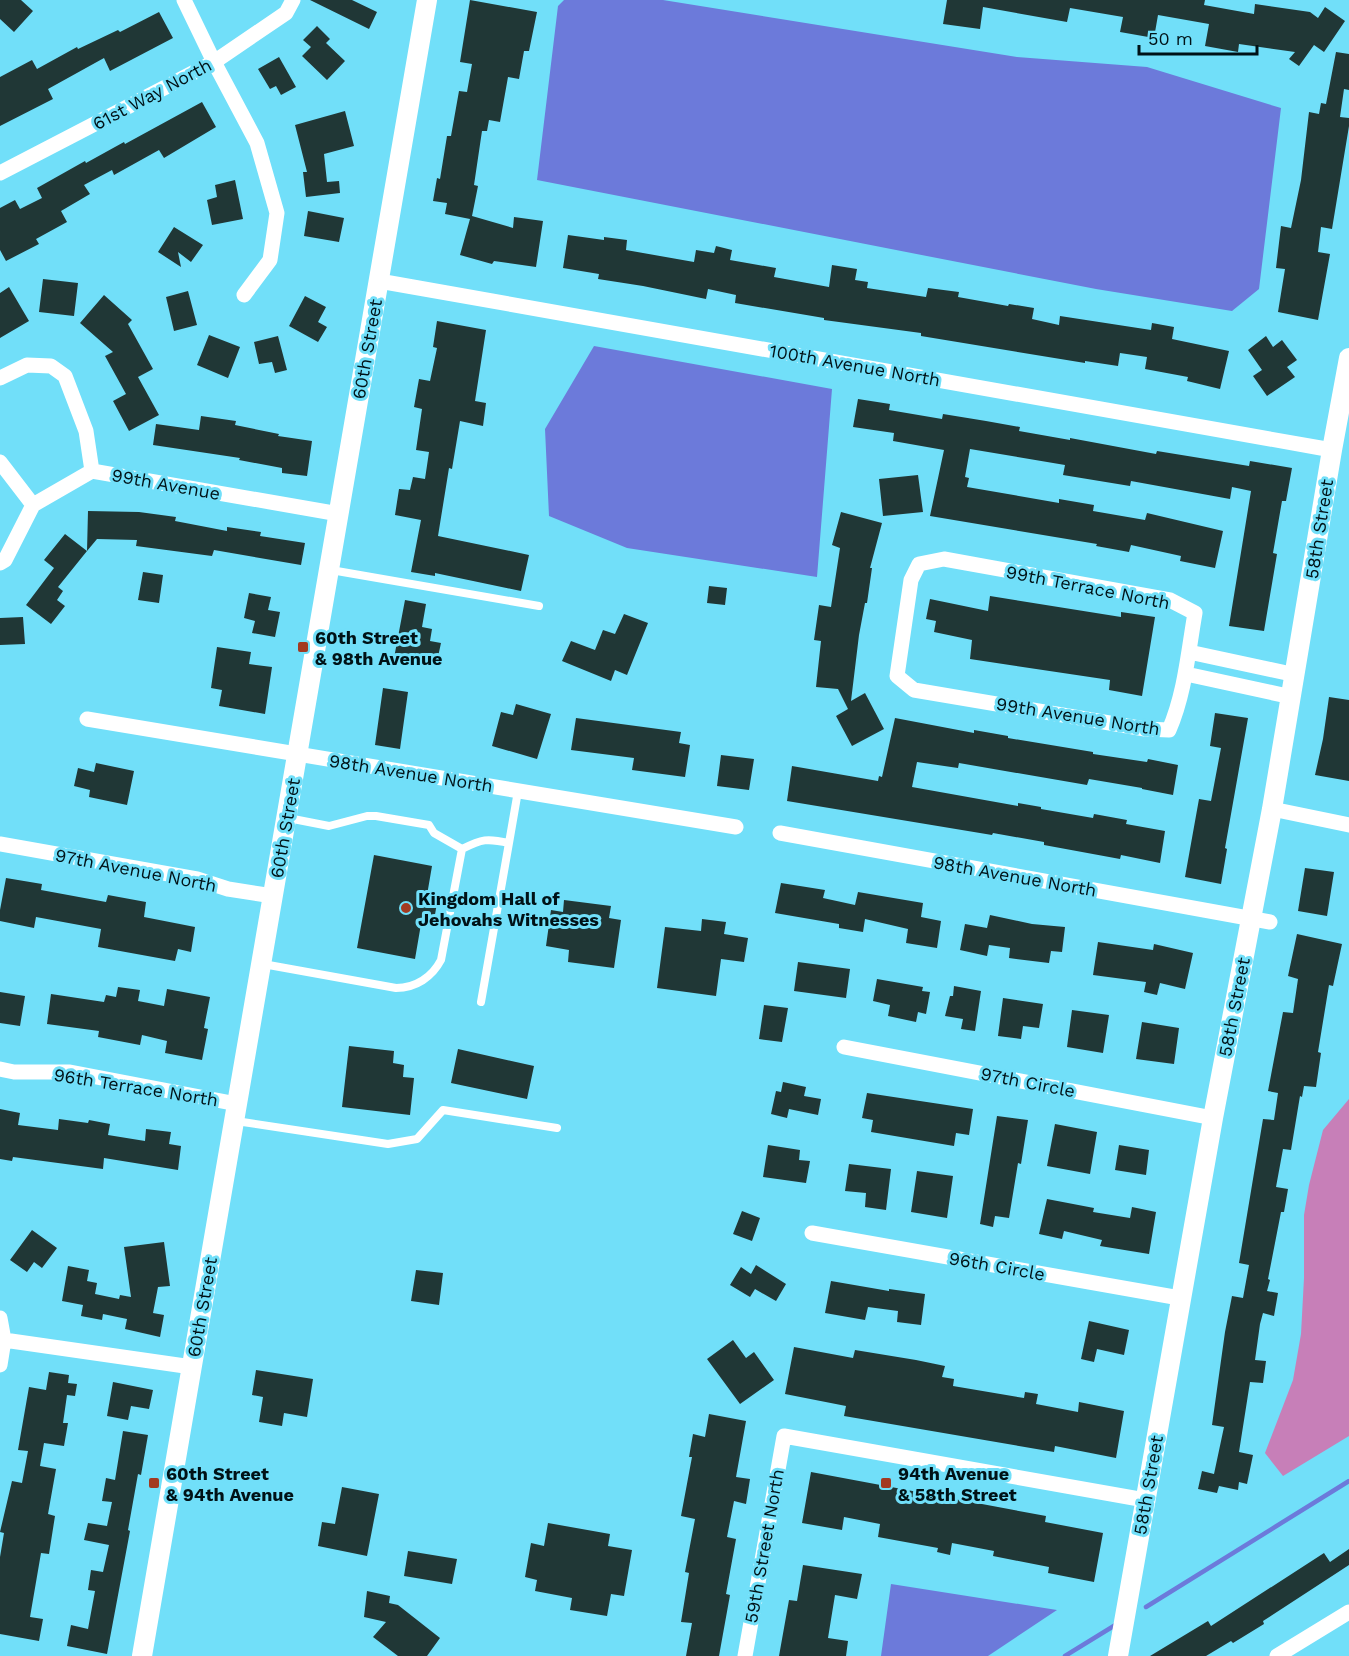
<svg xmlns="http://www.w3.org/2000/svg" width="1349" height="1656" font-family="'Work Sans',sans-serif">
<rect width="100%" height="100%" fill="#71dff9"/>
<!-- green -->
<path fill="#c77fb8" d="M1349,1099V1436L1283,1476L1265,1453L1293,1380L1301,1334L1304,1278V1215L1309,1185L1323,1130Z"/>
<!-- water -->
<path fill="#6c7ada" d="M564,0H663L1017,57L1147,67L1281,108L1259,289L1232,311L1096,289L537,180L558,6Z
M594,346L832,389L817,577L627,548L549,516L545,429Z
M891,1584L1057,1610L988,1656H881Z"/>
<g fill="none" stroke-linecap="round" stroke-linejoin="round">
<!-- stream -->
<path stroke="#6c7ada" stroke-width="4.5" d="M1146,1607L1349,1481
M1065,1656L1117,1624"/>
</g>
<!-- building -->
<path fill="#203736" d="M0,0H21L33,11L14,32L0,19Z
M310,0H352L377,12L369,29Z
M470,0L537,12L529,51H524L519,79L508,77L500,122L489,120L487,131H482L474,185L478,186L472,216L513,228L514,217L543,221L536,267L494,261L492,264L460,255L470,219L445,214L447,203L433,201L437,178L440,179L447,136H451L459,91L467,92L472,64L460,62Z
M947,0H1205L1204,5L1254,14L1255,4L1310,12L1318,18L1325,7L1345,21L1324,52L1314,45L1299,66L1289,59L1295,52L1239,44L1238,52L1205,46L1209,24L1158,15L1154,38L1120,32L1123,17L1070,8L1067,22L983,7L980,29L943,24Z
M159,12L173,38L110,71L104,58L48,89L53,99L0,126V77L32,60L37,69L77,47L78,49L118,30L120,32Z
M317,26L330,39L326,43L345,61L327,80L302,56L311,47L303,40Z
M1336,52L1349,54V90L1344,89L1340,117L1349,118V126L1332,229L1321,227L1318,252L1330,254L1318,320L1278,312L1285,269L1276,268L1281,226L1291,228L1301,180L1309,112L1319,114L1321,103L1326,104Z
M279,57L296,87L281,95L276,86L270,89L258,69Z
M202,102L216,127L164,158L159,150L114,175L112,170L84,185L90,194L61,211L67,222L36,239L39,244L6,261L0,250V208L15,200L20,209L42,198L37,188L85,161L86,163L124,142L125,144Z
M345,111L354,146L324,154L327,182L339,181L340,193L306,197L303,172H307L295,125Z
M235,180L243,219L212,225L207,200L217,197L215,185Z
M308,211L344,218L339,242L304,236Z
M174,227L203,245L191,262L178,252L181,267L158,252Z
M568,235L604,240V237L627,240L626,250L694,262L696,250L714,253L716,246L732,250L730,260L776,268L774,277L829,287L832,265L857,269L855,280L868,282L867,288L926,297L928,288L959,292L958,297L1008,306L1009,304L1034,308L1032,319L1059,325L1060,316L1151,330L1152,323L1174,327L1172,339L1229,351L1220,389L1187,381L1188,377L1145,369L1147,357L1120,353L1118,366L1085,361V363L921,336V333L824,320V318L735,303L736,295L708,289L706,299L643,286L598,279L599,274L563,268Z
M43,279L78,283L74,316L39,312Z
M9,287L29,321L0,338V293Z
M188,291L197,325L174,331L166,297Z
M104,295L132,320L128,324L153,369L138,377L159,415L129,431L113,401L126,394L105,356L113,352L80,323Z
M305,296L326,307L318,322L327,327L318,342L289,326Z
M437,321L486,330L475,401L486,403L483,426L460,421L452,469L449,468L438,536L529,555L521,591L435,573V576L411,572L421,520L395,515L399,489L410,490L413,477L425,479L429,452L416,450L422,409L414,407L419,379L430,381L437,348L433,347Z
M209,335L240,347L228,378L197,365Z
M278,336L287,370L275,373L272,362L259,364L254,342Z
M1266,336L1273,347L1282,340L1297,360L1287,367L1295,377L1267,396L1253,376L1262,370L1248,350Z
M858,399L890,404L889,410L942,419L943,414L986,421L1020,427L1019,431L1070,440V438L1156,454L1157,451L1249,466L1250,461L1292,468L1286,501H1282L1273,553L1277,554L1264,631L1229,626L1251,491L1232,487L1230,499L1131,481L1130,486L1063,475L1065,465L970,449L965,477L969,478L967,487L1059,503V499L1094,505L1093,511L1145,520L1147,513L1223,531L1215,568L1180,561L1181,556L1131,545L1129,552L1096,546L1097,544L930,516L944,450L893,441L894,433L853,427Z
M201,416L236,421L235,425L279,434L278,436L312,441L307,476L282,473V468L239,460L240,458L153,445L156,424L199,430Z
M918,475L923,512L883,516L879,479Z
M88,511L139,512L176,517L175,521L227,531V527L261,532L260,536L305,543L301,565L214,550L212,556L136,546L137,540L97,539L87,551Z
M841,512L882,523L870,568H872L867,603H865L859,635L851,701L865,693L884,729L852,746L836,716L848,709L838,689L816,687L821,641L814,640L819,605L831,607L840,548L832,545Z
M65,534L87,551L58,587L63,591L57,600L65,606L51,624L26,605L54,568L44,560Z
M143,572L163,575L159,603L138,600Z
M709,586L727,588L725,605L707,603Z
M249,593L271,597L268,610L280,612L275,637L252,633L255,621L244,618Z
M990,596L1121,617V612L1155,617L1142,696L1109,690L1110,680L970,659L972,640L934,632L936,621L926,619L930,599L988,611Z
M405,600L426,604L422,627L432,629L430,641L441,643L436,666L394,658Z
M624,614L648,623L627,675L615,670L611,681L562,661L571,641L595,650L603,630L615,634Z
M23,617L25,644L0,645V618Z
M217,647L251,652L249,664L272,667L265,714L219,706L222,690L211,688Z
M383,688L408,692L400,749L375,745Z
M1329,697L1349,700V781L1315,775L1323,739Z
M516,704L551,714L537,759L492,746L501,712L513,715Z
M1215,713L1248,718L1225,848L1227,849L1221,884L1185,877L1199,799L1211,801L1221,748L1210,746Z
M576,718L681,732L679,743L690,745L685,777L632,770L634,758L571,750Z
M895,718L974,733V730L1008,736V738L1093,752V754L1147,762L1148,759L1178,765L1173,795L1142,789V788L1089,779L1087,785L959,763L958,768L917,762L912,787L1018,806V803L1041,807V809L1093,818L1094,814L1127,820L1126,824L1165,831L1160,863L1121,855L1120,859L1044,845V842L993,833L992,835L787,801L792,766L878,781L879,776L882,777Z
M721,755L754,759L749,790L717,786Z
M96,763L134,771L127,805L89,797L90,790L74,786L78,768L94,772Z
M374,855L432,866L426,901L437,903L433,926L421,924L415,959L357,948Z
M1305,868L1334,872L1327,916L1298,911Z
M6,878L42,884L41,890L106,902L108,895L146,902L144,917L195,927L191,952L178,949L175,961L98,947L101,929L36,917L34,928L0,921V910Z
M781,883L825,890L823,898L855,905L858,892L923,903L921,917L941,921L937,948L906,943L908,929L865,919L863,932L839,928V924L775,913Z
M564,900L611,906L609,918L621,920L614,968L568,962L569,950L546,946L551,910L563,912Z
M990,915L1032,924L1065,927L1062,952L1051,951L1049,963L1009,958L1010,948L989,945L987,956L960,950L965,924L987,928Z
M702,919L726,922L724,934L748,938L744,962L721,959L716,996L657,988L665,927L701,931Z
M1297,934L1342,944L1333,986L1329,985L1318,1052L1321,1053L1316,1087L1304,1086L1302,1097L1300,1096L1291,1150L1283,1149L1276,1187L1288,1189L1284,1212H1281L1268,1279L1270,1280L1267,1291L1278,1293L1274,1316L1263,1313L1260,1324L1255,1360L1266,1361L1263,1383L1250,1382L1239,1452L1253,1455L1247,1484L1239,1482L1238,1490L1219,1486L1217,1493L1198,1489L1202,1471L1214,1474L1224,1427L1212,1425L1225,1332L1232,1296L1243,1298L1249,1265L1239,1263L1263,1119L1274,1120L1278,1093L1268,1091L1283,1012L1293,1013L1298,979L1288,976Z
M1098,942L1153,950L1154,944L1193,953L1185,989L1160,983L1157,995L1144,992L1146,982L1093,975Z
M798,962L850,969L846,998L794,991Z
M877,979L923,987L922,991L930,992L926,1014L918,1012L916,1022L888,1016L890,1005L873,1001Z
M954,986L981,991L975,1031L961,1029L963,1019L945,1016L950,996H953Z
M118,987L140,990L138,1001L164,1006L167,989L210,997L204,1028L208,1029L202,1060L165,1053L167,1041L142,1035L140,1045L98,1037L99,1031L47,1024L51,994L104,1002L106,995L116,997Z
M0,992L25,996L20,1026L0,1023Z
M1003,998L1043,1004L1039,1028L1023,1026L1021,1039L998,1036Z
M764,1005L788,1008L782,1042L759,1039Z
M1072,1010L1109,1015L1103,1053L1067,1047Z
M1142,1022L1179,1028L1174,1064L1136,1059Z
M349,1046L394,1051L393,1063L404,1065L403,1077L414,1078L410,1115L342,1107Z
M458,1049L534,1066L527,1099L451,1083Z
M783,1082L806,1087L804,1096L821,1099L818,1115L789,1109L787,1118L771,1114L776,1091L781,1092Z
M867,1093L973,1109L969,1135L956,1133L954,1146L871,1132L873,1120L862,1118Z
M0,1109L20,1113L18,1125L58,1130L59,1119L88,1123L89,1120L110,1124L108,1135L145,1141L146,1129L171,1132L169,1144L181,1146L178,1170L104,1158L103,1169L13,1157L12,1161L0,1159Z
M997,1116L1028,1120L1021,1164L1018,1163L1009,1218L995,1216L993,1227L980,1224Z
M1055,1124L1097,1132L1090,1174L1047,1166Z
M768,1145L800,1150L799,1160L810,1161L806,1183L763,1177Z
M1119,1145L1149,1150L1146,1175L1115,1170Z
M849,1164L891,1169L886,1210L865,1207L866,1193L845,1191Z
M917,1171L953,1176L947,1218L911,1212Z
M1047,1199L1094,1208L1093,1212L1130,1218L1132,1207L1156,1212L1149,1254L1100,1246L1102,1240L1064,1231L1062,1239L1039,1234Z
M742,1211L760,1218L752,1241L733,1234Z
M32,1230L57,1248L42,1268L34,1262L27,1272L10,1260Z
M164,1242L170,1286L158,1287L153,1313L164,1315L160,1337L125,1329L127,1319L103,1314L102,1320L81,1316L83,1305L62,1301L68,1266L89,1270L87,1281L97,1283L95,1294L119,1299L120,1295L131,1297L124,1247Z
M756,1265L786,1284L776,1301L755,1289L750,1297L730,1285L741,1267L751,1274Z
M416,1270L443,1273L439,1305L411,1301Z
M831,1281L889,1291V1289L925,1294L921,1325L897,1322L898,1311L868,1307L865,1320L825,1313Z
M1089,1321L1129,1330L1124,1355L1097,1349L1094,1362L1081,1359Z
M733,1340L746,1358L754,1352L774,1380L740,1404L707,1359Z
M794,1347L853,1358L855,1350L916,1360L945,1366L942,1377L954,1379L953,1386L1024,1398L1025,1392L1038,1394L1036,1404L1078,1412L1079,1402L1124,1411L1116,1458L1055,1446L1054,1452L844,1416L846,1406L785,1394Z
M256,1370L313,1379L307,1417L284,1413L282,1426L259,1422L263,1397L252,1395Z
M49,1372L69,1375L68,1383L77,1384L75,1396L67,1395L63,1423H68L64,1446L44,1443L40,1466L56,1469L48,1514L55,1516L49,1554L41,1553L30,1617L43,1619L39,1641L0,1634V1557L4,1533L0,1532L12,1481L22,1483L28,1451L18,1450L29,1387L46,1390Z
M113,1382L153,1390L149,1409L131,1406L128,1420L107,1416Z
M709,1414L746,1421L736,1477L750,1479L746,1504L734,1501L727,1537L736,1539L726,1594L730,1595L719,1656H686L692,1623L681,1622L689,1573L685,1572L695,1519L681,1516L692,1457H689L693,1434L705,1437Z
M123,1431L148,1435L141,1475L138,1474L128,1530L130,1531L107,1654L67,1646L71,1625L88,1629L95,1591L88,1590L91,1570L103,1572L109,1545L84,1540L88,1523L107,1526L112,1502L102,1501L106,1478L115,1480Z
M811,1472L1046,1516L1045,1522L1103,1533L1094,1582L1048,1573L1049,1567L993,1556L994,1551L952,1543L950,1555L937,1552L938,1548L878,1537L880,1524L844,1517L842,1530L802,1523Z
M342,1487L379,1494L367,1556L318,1546L322,1522L335,1524Z
M548,1523L610,1534L608,1546L632,1550L624,1596L611,1594L607,1616L570,1610L572,1598L535,1591L537,1580L525,1577L531,1543L544,1546Z
M1349,1549V1565L1263,1621L1264,1624L1233,1643L1231,1641L1206,1656H1150L1208,1621L1211,1626L1324,1553L1330,1562Z
M408,1551L457,1559L452,1584L404,1576Z
M803,1565L862,1574L857,1599L835,1595L828,1638L848,1641L846,1656H779L789,1600L797,1601Z
M367,1591L390,1596L389,1603L398,1605L440,1638L427,1656H398L373,1637L386,1622L364,1617Z"/>
<g fill="none" stroke-linecap="round" stroke-linejoin="round">
<!-- service -->
<path stroke="#fff" stroke-width="8" d="M331,570L539,606
M288,818L329,826L367,816H376L429,825L434,833L462,849
M263,964L396,988C416,988 432,977 441,960L462,849C482,839 487,838 509,843L518,791
M481,1002L509,843
M236,1121L388,1144L417,1139L443,1110L557,1128"/>
<!-- minor -->
<path stroke="#fff" stroke-width="15" d="M184,0L214,62L257,143L277,213L270,260L244,295
M0,173L214,62L286,13L293,0
M379,281L1332,450
M0,378L27,365L51,366L65,376L86,431L92,471
M0,462L33,505
M944,559L1170,600L1195,613C1188,653 1185,693 1169,730L1145,729L914,690L897,676L911,580L919,564Z
M0,563L5,560L33,505L92,471L339,514
M1189,652L1296,675
M1186,674L1292,697
M87,719L736,827
M1272,809L1349,825
M780,833L1270,922
M0,844L197,879L228,889L273,896
M844,1047L1213,1118
M0,1069L14,1072H70L237,1104
M812,1233L1174,1297L1183,1296
M0,1318L4,1340L0,1365
M4,1340L192,1367
M745,1656L784,1436L1145,1500
M1277,1656L1349,1612"/>
<!-- tertiary -->
<path stroke="#fff" stroke-width="20" d="M142,1656L427,0
M1118,1656L1213,1118L1272,809L1332,450L1349,358"/>
</g>
<!-- markers -->
<g fill="#a33a21" stroke="#71dff9" stroke-width="2">
<rect x="297" y="641" width="12" height="12" rx="3"/>
<circle cx="406" cy="908" r="6"/>
<rect x="148" y="1477" width="12" height="12" rx="3"/>
<rect x="880" y="1477" width="12" height="12" rx="3"/>
</g>
<g text-anchor="middle" dominant-baseline="central" stroke-width="6" stroke-linejoin="round" paint-order="stroke">
<!-- street labels -->
<g font-size="18" fill="#001217" stroke="#71dff9">
<text transform="translate(152 94) rotate(-28)">61st Way North</text>
<text transform="translate(367 349) rotate(-80)">60th Street</text>
<text transform="translate(855 365) rotate(10)">100th Avenue North</text>
<text transform="translate(166 484) rotate(10)">99th Avenue</text>
<text transform="translate(1319 529) rotate(-81)">58th Street</text>
<text transform="translate(1088 587) rotate(11)">99th Terrace North</text>
<text transform="translate(1078 716) rotate(9)">99th Avenue North</text>
<text transform="translate(411 773) rotate(9)">98th Avenue North</text>
<text transform="translate(285 828) rotate(-80)">60th Street</text>
<text transform="translate(136 870) rotate(11)">97th Avenue North</text>
<text transform="translate(1015 876) rotate(10)">98th Avenue North</text>
<text transform="translate(1234 1007) rotate(-79)">58th Street</text>
<text transform="translate(1028 1082) rotate(11)">97th Circle</text>
<text transform="translate(136 1087) rotate(9)">96th Terrace North</text>
<text transform="translate(997 1266) rotate(10)">96th Circle</text>
<text transform="translate(202 1307) rotate(-80)">60th Street</text>
<text transform="translate(1148 1485) rotate(-80)">58th Street</text>
<text transform="translate(764 1546) rotate(-80)">59th Street North</text>
</g>
<!-- poi labels -->
<g font-size="18" font-weight="bold" fill="#001217" stroke="#71dff9" text-anchor="start">
<text x="315" y="637">60th Street<tspan x="315" dy="21">&amp; 98th Avenue</tspan></text>
<text x="418" y="898">Kingdom Hall of<tspan x="418" dy="21">Jehovahs Witnesses</tspan></text>
<text x="166" y="1473">60th Street<tspan x="166" dy="21">&amp; 94th Avenue</tspan></text>
<text x="898" y="1473">94th Avenue<tspan x="898" dy="21">&amp; 58th Street</tspan></text>
</g>
</g>
<!-- scale -->
<path d="M1139 45v9h118v-9" fill="none" stroke="#001217" stroke-width="3"/>
<text x="1148" y="45" font-size="18" fill="#001217" stroke="#71dff9" stroke-width="4.5" paint-order="stroke">50 m</text>
</svg>
